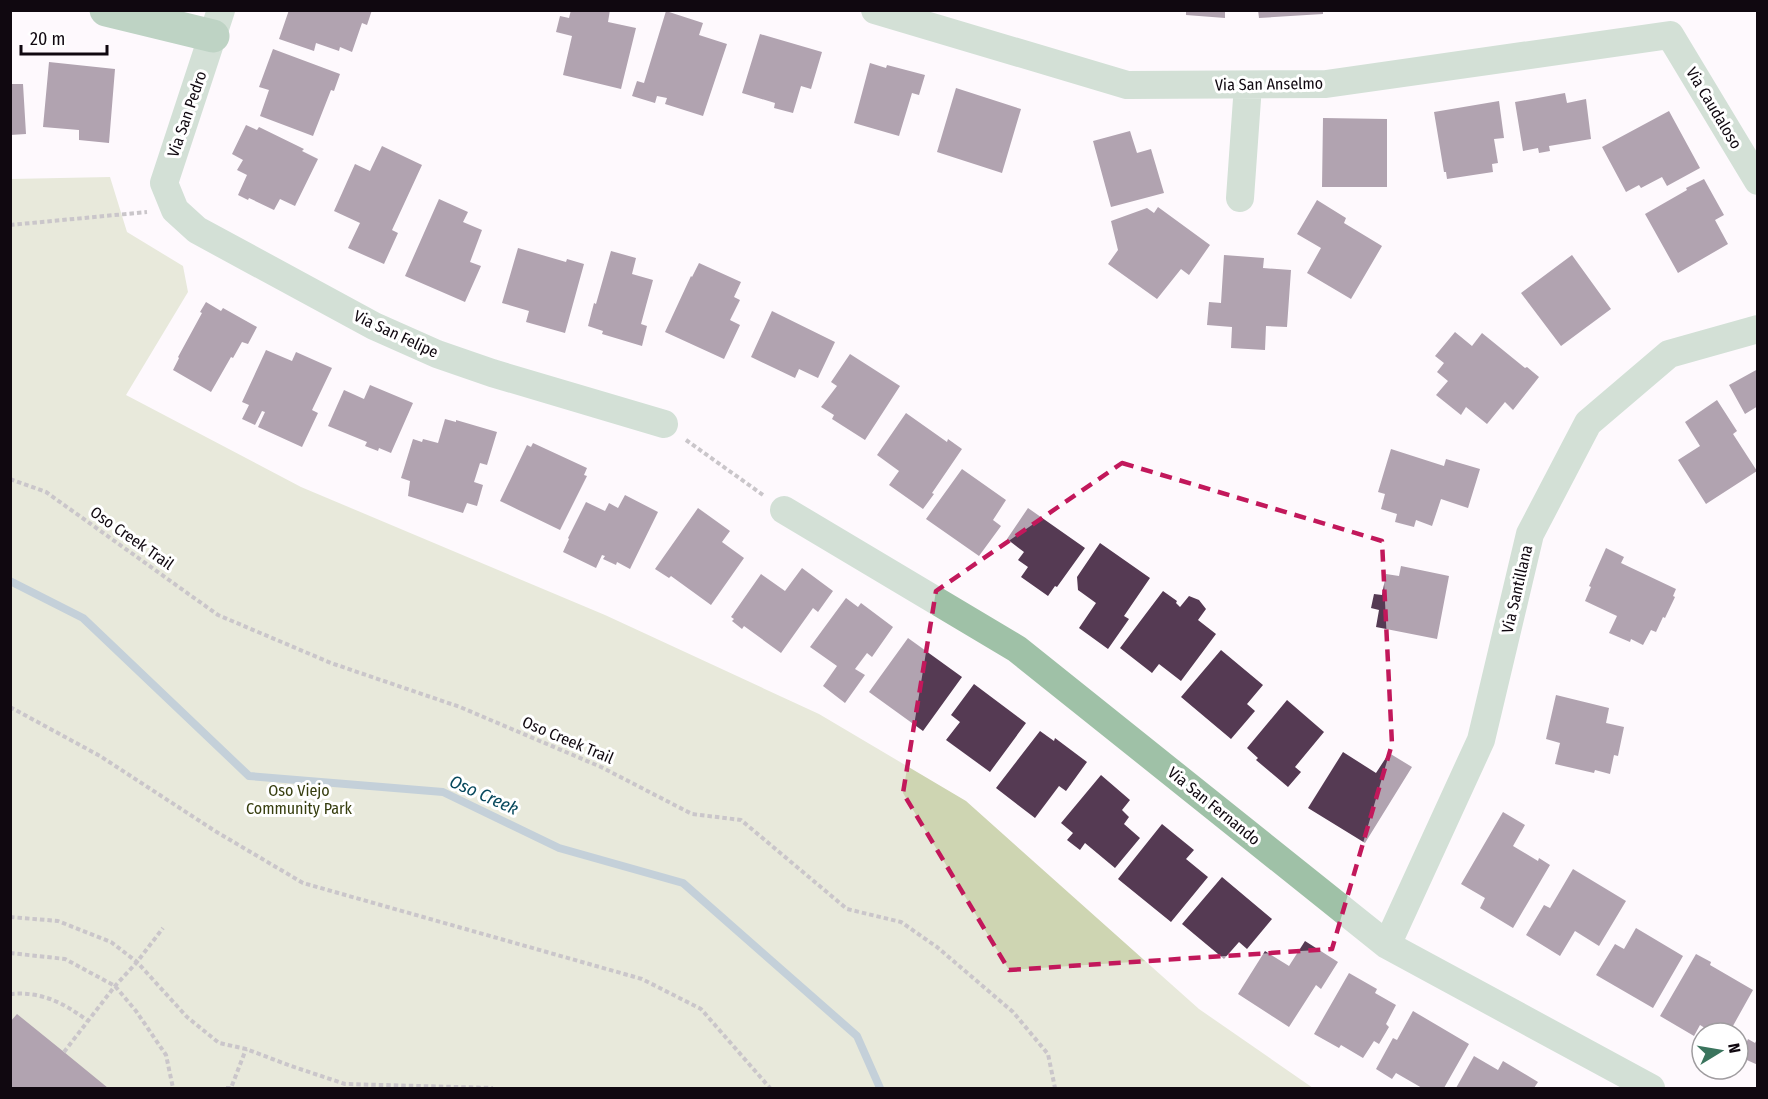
<svg xmlns="http://www.w3.org/2000/svg" width="1768" height="1099" font-family="'Fira Sans Condensed',sans-serif">
<rect width="100%" height="100%" fill="#fef9fd"/>
<!-- green -->
<path fill="#ced5b2" d="M110,177L127,232L183,266L188,292L126,395L301,487L605,615L819,714L966,801L1199,1009L1313,1088H11L10,179Z"/>
<g fill="none" stroke-linecap="round" stroke-linejoin="round">
<!-- stream -->
<path stroke="#7f9eae" stroke-width="8" d="M10,581L83,618L249,776L443,792L559,848L683,883L857,1036L880,1088"/>
</g>
<!-- building -->
<path fill="#553a53" d="M289,10H372L367,25L362,23L352,52L340,47L339,51L316,43L314,51L279,39Z
M571,10H610L608,22L636,28L621,89L563,75L572,36L556,32L560,16L569,18Z
M1186,10H1225V18L1186,15Z
M1258,10H1323V14L1259,18Z
M666,11L703,23L699,35L727,44L703,116L665,104L667,98L657,96L655,103L632,96L637,81L644,83Z
M760,34L822,52L811,89L801,86L793,113L774,108L775,103L742,93Z
M273,49L340,74L334,91L331,90L313,136L260,116L269,90L259,87Z
M49,62L115,69L109,143L79,140V130L43,127Z
M870,63L886,68L887,65L925,75L919,95L912,93L899,136L854,123Z
M10,84H23L26,134L10,135Z
M956,88L1021,109L1002,173L937,152Z
M1565,93L1567,103L1586,99L1591,139L1549,146L1550,151L1539,153L1538,148L1523,151L1515,102Z
M1499,101L1504,138L1494,139L1498,163L1492,164L1493,172L1447,179L1446,172H1444L1434,112Z
M1669,111L1700,168L1667,186L1662,177L1641,188L1639,185L1626,192L1602,147Z
M1323,118L1387,119V187H1322Z
M246,125L257,130L259,127L304,149L302,151L318,159L295,206L280,199L274,210L249,198L248,200L238,195L247,175L237,170L243,160L232,154Z
M1130,131L1137,153L1151,149L1164,193L1111,207L1093,141Z
M382,146L422,165L392,230L398,233L384,264L348,248L360,223L334,211L355,164L370,171Z
M1704,179L1724,215L1715,220L1728,244L1678,273L1645,214L1687,190L1686,188Z
M439,199L468,212L463,222L482,230L470,262L481,266L465,302L405,276Z
M1317,200L1346,218L1344,223L1382,246L1351,299L1307,273L1321,248L1297,234Z
M1158,207L1210,245L1189,275L1181,269L1157,299L1108,264L1118,250L1111,221L1147,208L1154,213Z
M518,248L566,262L567,259L584,264L565,333L526,322L529,311L502,303Z
M611,251L636,258L632,274L653,280L641,324L647,326L642,346L602,334L603,331L588,326L594,303L596,304Z
M1224,255L1264,258L1263,268L1291,270L1287,327L1266,326L1265,350L1231,348L1232,327L1207,325L1209,302L1221,303Z
M1572,255L1611,309L1561,346L1521,293Z
M699,263L741,282L734,297L740,300L730,320L740,325L724,359L665,332L691,276L692,277Z
M206,302L221,311L223,308L257,327L248,344L242,342L233,358L231,357L211,392L173,370L179,358L178,357L202,313L200,312Z
M772,311L835,342L818,378L799,369L795,378L751,357Z
M1455,332L1472,346L1482,333L1525,368L1527,367L1539,377L1513,410L1505,402L1487,424L1466,407L1461,415L1436,395L1448,381L1437,372L1444,363L1435,356Z
M266,350L292,361L296,352L332,368L312,410L318,413L302,447L258,427L265,412L262,411L255,425L242,419L249,405L242,402Z
M850,354L900,386L865,440L832,419L834,415L821,407L837,386L831,382Z
M1758,369V406L1745,414L1729,385Z
M370,385L413,403L391,453L379,448L378,451L365,446L367,442L328,426L344,390L364,399Z
M1717,400L1737,431L1733,434L1757,471L1706,504L1678,460L1700,446L1685,422Z
M906,413L947,442L948,439L962,449L932,493L934,494L923,509L889,485L899,471L877,455Z
M445,419L456,422V420L497,432L487,465L480,463L474,482L483,485L477,506L467,503L463,513L408,496L410,481L401,478L413,439L422,442L423,439L438,443Z
M533,443L587,468L584,475L587,476L560,530L500,501L527,445L531,447Z
M1391,449L1444,466L1446,459L1480,469L1468,508L1441,499L1432,526L1416,520L1414,527L1395,522L1397,514L1381,509L1385,494L1378,492Z
M962,469L1006,500L993,520L1001,526L979,556L926,519Z
M625,495L658,512L630,569L617,562L616,565L603,559L605,556L602,555L596,568L563,552L569,539L568,538L586,502L605,511L609,503L618,508Z
M698,508L730,531L722,542L744,558L711,605L671,576L669,578L655,569Z
M1028,508L1085,548L1057,587L1055,586L1048,596L1021,577L1028,567L1018,560L1024,552L1007,539Z
M1100,543L1150,578L1124,616L1129,619L1108,649L1079,628L1096,603L1078,590L1077,577Z
M1606,548L1624,557L1621,563L1676,589L1673,596L1675,597L1665,618L1663,617L1656,632L1651,630L1643,645L1631,639L1630,642L1609,633L1617,616L1585,601L1591,587L1589,586Z
M1401,566L1449,576L1437,639L1376,627L1379,610L1371,608L1374,594L1382,595L1386,574L1399,576Z
M802,568L833,591L818,612L813,608L781,653L744,626L742,629L732,621L734,619L731,617L761,574L785,591Z
M1163,591L1177,601L1176,603L1180,607L1189,596L1199,600L1206,609L1198,620L1216,634L1181,681L1159,664L1152,673L1120,648Z
M846,598L858,607L861,603L893,627L872,657L867,653L855,669L865,675L845,703L823,686L837,666L810,647Z
M908,638L962,677L923,731L869,692Z
M1221,650L1263,685L1247,704L1255,711L1231,739L1181,697Z
M974,684L1026,723L990,772L946,740L960,722L951,715Z
M1556,695L1609,708L1606,723L1624,727L1618,756L1614,755L1610,774L1595,770L1594,773L1555,764L1560,743L1546,739Z
M1287,700L1324,732L1295,767L1301,772L1288,787L1256,760L1258,758L1247,748Z
M1040,731L1054,741L1055,738L1087,762L1066,791L1059,786L1035,818L996,788Z
M1343,752L1376,773L1389,753L1412,767L1365,843L1308,808Z
M1101,775L1130,800L1122,810L1129,817L1124,824L1140,838L1115,868L1085,843L1080,850L1067,840L1073,833L1061,823Z
M1503,812L1525,825L1513,846L1538,861L1539,858L1550,865L1513,928L1480,908L1485,898L1461,884Z
M1162,824L1194,850L1186,859L1208,877L1171,922L1118,879Z
M1573,869L1626,901L1599,946L1575,931L1560,956L1526,935L1544,905L1550,908Z
M1222,877L1272,919L1247,949L1239,942L1224,959L1182,924Z
M1636,928L1683,956L1653,1008L1596,975L1615,944L1624,949Z
M1305,941L1338,962L1321,989L1316,985L1289,1027L1238,994L1265,951L1289,966Z
M1696,954L1711,962L1710,965L1753,990L1729,1033H1713L1700,1025L1694,1036L1660,1016Z
M1349,973L1377,989L1375,993L1396,1005L1386,1024L1389,1027L1379,1044L1374,1041L1363,1058L1341,1045L1339,1048L1314,1034Z
M1413,1011L1469,1044L1444,1088H1422L1396,1073L1392,1079L1376,1069L1393,1038L1397,1040Z
M17,1014L64,1052L108,1088H10V1022Z
M1758,1037V1065L1740,1057L1748,1039L1755,1043Z
M1474,1056L1498,1070L1503,1061L1538,1082L1534,1088H1456Z"/>
<g fill="none" stroke-linecap="round" stroke-linejoin="round">
<!-- path -->
<path stroke="#8d878d" stroke-width="4" stroke-dasharray="4.5 3" stroke-linecap="butt" d="M10,225L147,212
M686,440L763,495
M10,479L46,492L218,615L331,663L460,707L601,767L692,814L741,820L847,909L901,922L937,947L1013,1012L1048,1054L1055,1088
M10,707L100,756L215,831L303,883L642,979L701,1009L770,1088
M10,917L58,921L111,942L137,962L187,1017L219,1043L246,1049L291,1066L345,1084L493,1088
M10,953L65,959L115,986L136,1011L166,1055L173,1088
M10,994C41,991 64,1003 88,1021
M64,1052L115,986L137,962L163,928
M226,1088H231L246,1049"/>
<!-- street -->
<path stroke="#9fc1a7" stroke-width="28" d="M221,10L164,183L175,210L197,230L374,326L437,354L492,373L664,424
M875,10L1127,85L1326,84L1670,35L1758,181
M1240,198L1248,85
M784,510L1017,649L1387,945L1651,1088
M1387,945L1481,740L1530,534L1588,423L1669,354L1758,329"/>
<!-- secondary -->
<path stroke="#71a47f" stroke-width="33" d="M106,10L213,36"/>
</g>
<!-- marked area -->
<path d="M0 0H1768V1099H0ZM1122,463L1382,541L1392,744L1332,949L1009,970L903,793L936,591Z" fill="#fef9fd" fill-opacity=".55" fill-rule="evenodd"/>
<path fill="none" stroke="#c2185b" stroke-width="4.5" stroke-dasharray="12 8" stroke-linejoin="round" d="M1122,463L1382,541L1392,744L1332,949L1009,970L903,793L936,591Z"/>
<g text-anchor="middle" dominant-baseline="central" stroke-width="6" stroke-linejoin="round" paint-order="stroke">
<!-- street labels -->
<g font-size="16" fill="#100810" stroke="#fff">
<text transform="translate(1269 84) rotate(-1)">Via San Anselmo</text>
<text transform="translate(1714 108) rotate(59)">Via Caudaloso</text>
<text transform="translate(187 114) rotate(-71)">Via San Pedro</text>
<text transform="translate(396 334) rotate(25)">Via San Felipe</text>
<text transform="translate(132 538) rotate(35)">Oso Creek Trail</text>
<text transform="translate(1517 589) rotate(-77)">Via Santillana</text>
<text transform="translate(568 740) rotate(23)">Oso Creek Trail</text>
<text transform="translate(1214 806) rotate(39)">Via San Fernando</text>
</g>
<!-- park labels -->
<g font-size="16" fill="#373e0f" stroke="#fff">
<text x="299" y="790">Oso Viejo<tspan x="299" dy="18">Community Park</tspan></text>
</g>
<!-- water labels -->
<g font-size="18" font-style="italic" fill="#08495d" stroke="#fff">
<text transform="translate(484 795) rotate(24)">Oso Creek</text>
</g>
</g>
<!-- border -->
<rect width="1768" height="1099" fill="none" stroke="#100810" stroke-width="24"/>
<!-- north arrow -->
<g transform="translate(1720 1051) rotate(79)"><circle r="28" fill="#ffffff" stroke="#9f9c9f" stroke-width="1.5"/>
<path d="M0-4.5L10 22L0 15L-10 22Z" fill="#3a745d"/>
<text y="-9" font-size="16" font-weight="bold" text-anchor="middle" fill="#100810">N</text>
</g>
<!-- scale -->
<path d="M21 45v9h86v-9" fill="none" stroke="#100810" stroke-width="3"/>
<text x="30" y="45" font-size="18" fill="#100810" stroke="#ffffff" stroke-width="4.5" paint-order="stroke">20 m</text>
</svg>
